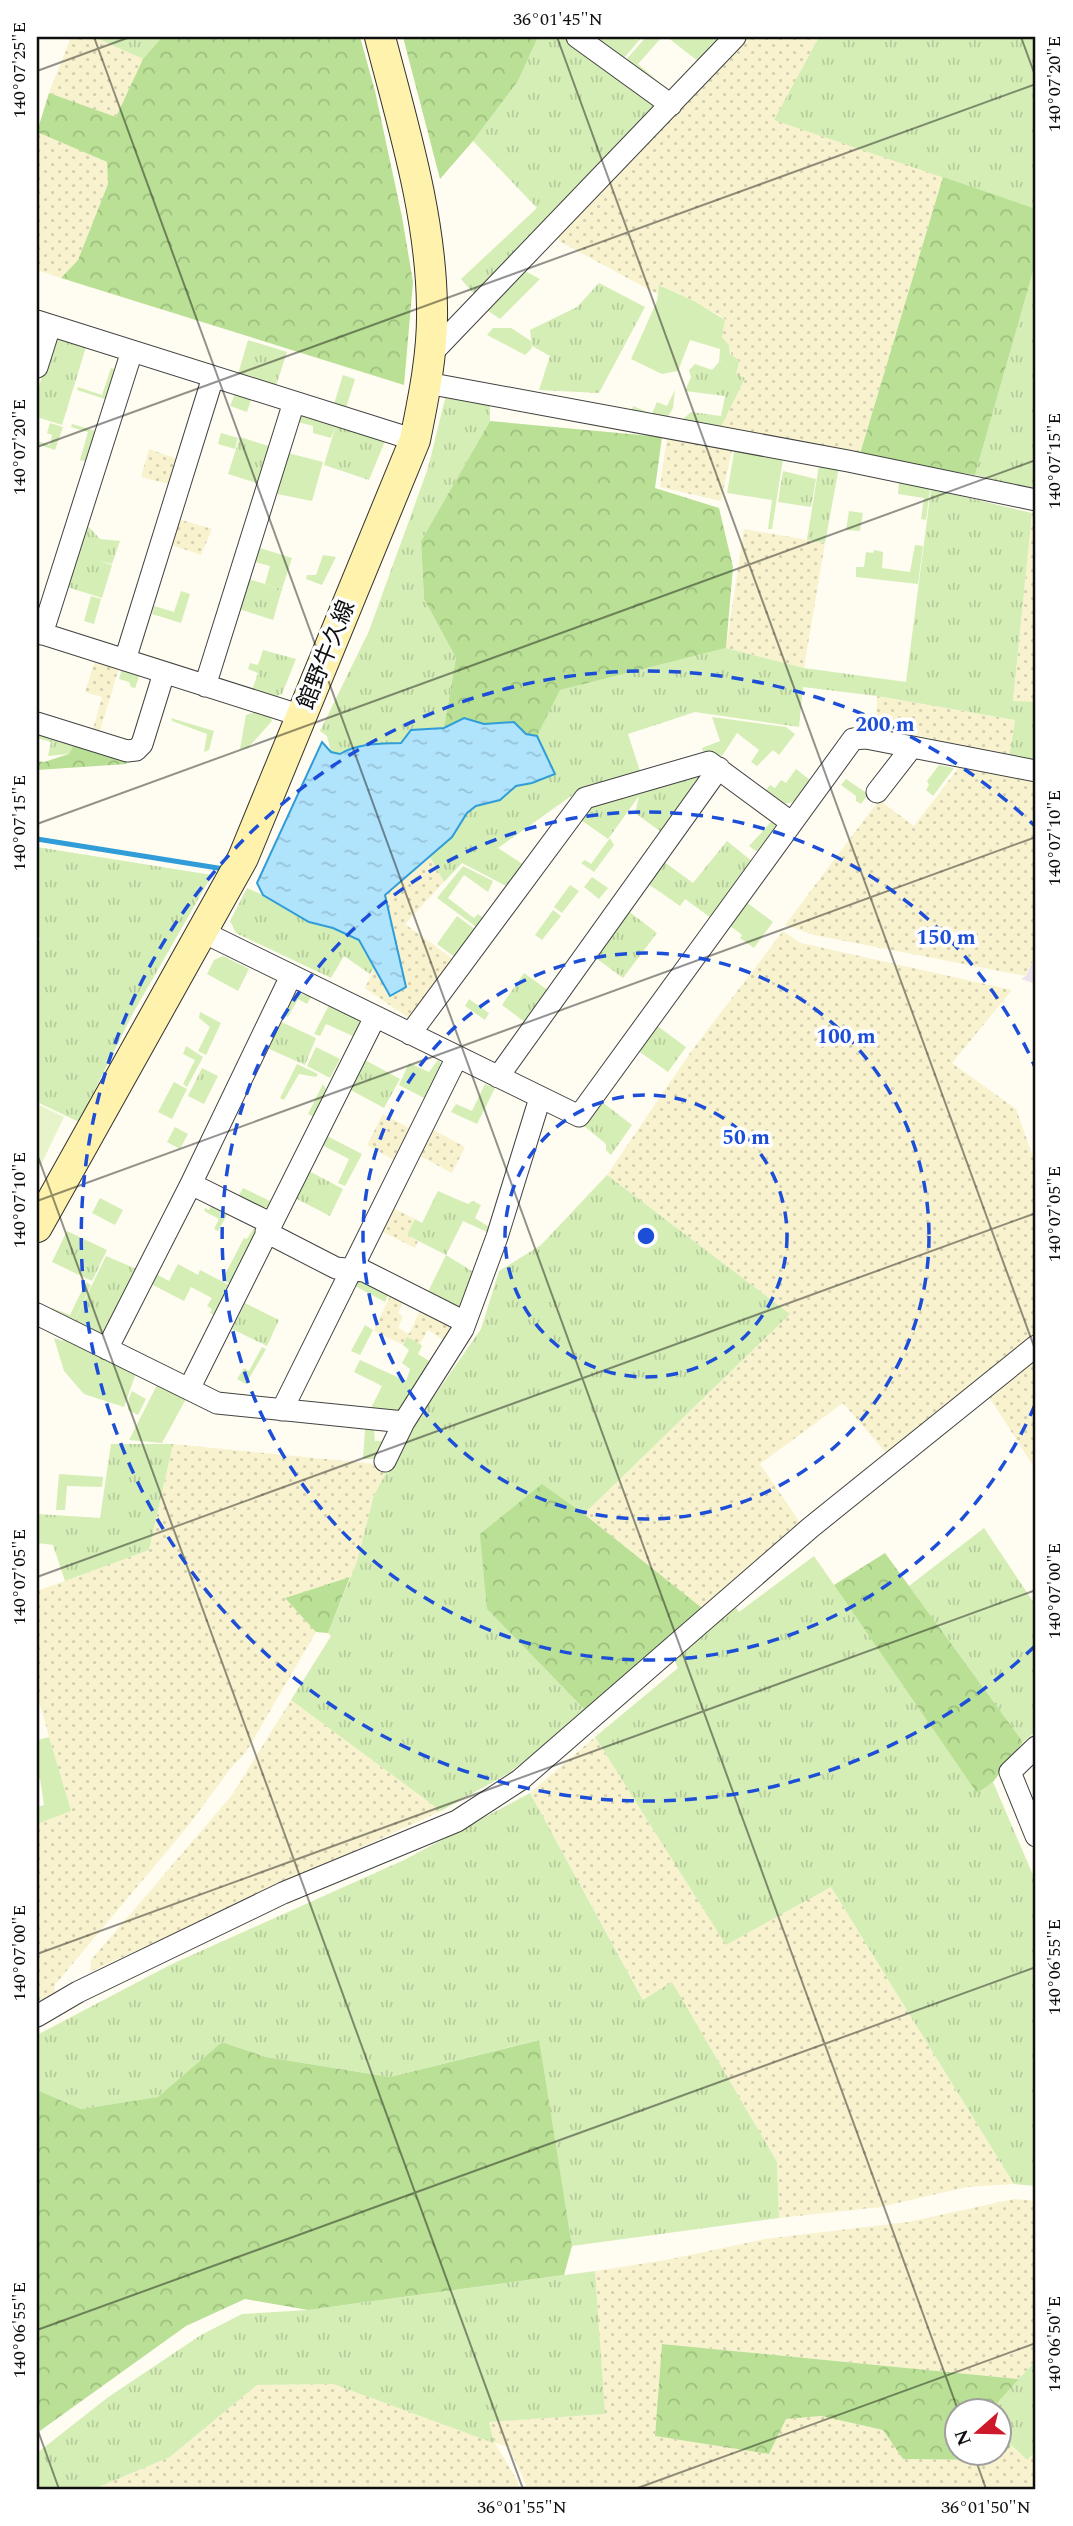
<svg xmlns="http://www.w3.org/2000/svg" width="1073" height="2526" font-family="Spectral,'Noto Sans JP',serif">
<defs>
<pattern id="farmland-dots" width="8" height="8" patternUnits="userSpaceOnUse" patternTransform="scale(1.75)"><rect width="8" height="8" fill="#f8f3ce"/><path d="M2 2h.1M6 6h.1" fill="none" stroke="#d3cfb0" stroke-width="1.8" stroke-linecap="round"/></pattern>
<pattern id="grass-tufts" width="24" height="20" patternUnits="userSpaceOnUse" patternTransform="scale(1.75)"><rect width="24" height="20" fill="#d5eeb6"/><path d="M3 7l-1-3M5 7V3M7 7l1-3M15 17l-1-3M17 17v-4M19 17l1-3" fill="none" stroke="#b6cb9b"/></pattern>
<pattern id="forest-crowns" width="20" height="18" patternUnits="userSpaceOnUse" patternTransform="scale(1.75)"><rect width="20" height="18" fill="#b9e094"/><path d="M2 6a3 3 0 1 1 6 0M12 15a3 3 0 1 1 6 0" fill="none" stroke="#9ebf7e"/></pattern>
<pattern id="water-ripples" width="26" height="14" patternUnits="userSpaceOnUse" patternTransform="scale(1.75)"><rect width="26" height="14" fill="#b0e3fc"/><path d="M2 4q2-2 4 0t4 0M15 11q2-2 4 0t4 0" fill="none" stroke="#96c2d7"/></pattern>
</defs>
<rect width="100%" height="100%" fill="#fffcf1"/>
<!-- industrial -->
<path fill="#ece3ee" d="M1036,954V984L1021,979L1026,976Z"/>
<!-- farmland -->
<path fill="url(#farmland-dots)" d="M71,37H94L143,59L116,117L49,93Z
M744,37H819L775,120L943,177L859,457L720,429L736,374L729,345L722,337L725,319L696,302L660,285L657,294L559,241L558,232Z
M37,132L107,162L108,184L78,260L61,278L37,270Z
M667,437L732,450L721,501L660,487Z
M149,449L180,460L173,485L141,477Z
M1032,513H1036V702H1013Z
M178,519L212,529L201,555L169,544Z
M744,529L825,543L804,668L726,648Z
M95,660L119,668L100,731L93,729L102,697L85,692Z
M877,696L1015,720L1009,757L876,726Z
M960,766L1036,779V954L1026,976L814,935L785,925L879,800L914,826Z
M430,857L444,882L405,924L457,962L418,1014L407,1017L365,988L375,967L390,996L391,926L385,895Z
M783,931L801,943L1012,990L952,1063L1016,1109L1036,1165V1335L912,1436L886,1453L843,1403L760,1464L801,1524L702,1608L584,1514L790,1314L607,1175L690,1053Z
M383,1114L413,1130L396,1161L367,1145Z
M432,1129L465,1147L452,1173L418,1155Z
M391,1207L415,1219L407,1235L418,1241L415,1248L379,1230Z
M391,1294L404,1301L398,1313L403,1316L398,1328L409,1334L421,1308L448,1322L451,1331L444,1340L428,1330L420,1344L407,1338L403,1345L374,1331Z
M1036,1357V1470L989,1397Z
M173,1444L376,1464L387,1470L374,1495L357,1561L350,1577L285,1598L316,1632L246,1752L231,1768L188,1826L54,1986L56,1995L37,2005V1824L70,1811L37,1694V1591L149,1550Z
M291,1700L441,1811L90,1972L91,1960L232,1795Z
M595,1737L726,1944L831,1887L1014,2184L967,2187L880,2207L779,2218L777,2162L672,1983L644,2001L530,1793Z
M1014,2199L1036,2201V2360L1019,2379L663,2344L655,2436L769,2454L786,2419L821,2416L883,2430L903,2459L997,2460L1011,2446L1027,2460L1036,2451V2489H528L509,2447L495,2443L518,2482L519,2489H94L170,2457L257,2385L333,2384L493,2442L489,2422L604,2414L595,2271L666,2260L765,2239L908,2222Z"/>
<!-- grass -->
<path fill="url(#grass-tufts)" d="M94,37H162L143,59Z
M538,37H564L658,106L475,295L461,279L537,208L473,141L518,81Z
M819,37H1036V209L774,120Z
M1036,261V490L975,475Z
M599,283L645,307L599,393L539,390L550,356L532,346L530,330L577,307Z
M60,337L86,347L62,425L37,417V394L52,340Z
M248,340L287,352L276,386L238,374Z
M719,362L728,367H738L736,374L745,378L720,429L683,419L691,412L721,416L725,396L685,391L691,377L689,370L695,364L712,370Z
M447,391L490,401V421L421,541L424,599L456,658L444,728L412,730L401,743C379,744 359,743 340,754L331,752L327,736L320,731L369,631L428,468Z
M336,425L385,441L369,480L324,465Z
M240,437L272,447L260,484L228,474Z
M819,465L839,467L825,543L807,540Z
M783,471L816,479L811,507L778,502Z
M931,489L1032,513L1013,701L1036,702V761L1009,757L1015,720L877,696L803,687L799,727L695,712L628,734L641,774L574,794L498,848L526,866L508,887L462,863L444,882L430,857L452,837L467,813L476,806L500,800L516,786L532,783L555,774L537,736L559,690L726,648L804,668L906,682Z
M87,525L100,539L120,541L112,564L99,561L112,565L102,598L67,587Z
M248,579L282,589L273,620L239,609Z
M263,650L296,659L282,694L274,697L252,690L258,673L248,669L250,663L258,665Z
M37,729L75,742L69,754L48,756L51,742L37,738Z
M695,775L702,780L664,834L635,813L639,796L608,839L581,820L588,807L640,794Z
M727,841L753,862L711,918L685,899L680,906L647,883L663,861L693,883Z
M37,847L212,875L132,1015L79,1122L37,1102V941L40,940L37,928Z
M247,888L263,895L309,922L333,928L359,940L375,967L370,974L344,956L331,978L236,933L230,921Z
M627,910L657,933L623,978L593,956Z
M524,973L549,991L526,1023L502,1005Z
M277,1020L316,1038L305,1065L265,1047Z
M656,1025L686,1047L668,1072L637,1050Z
M365,1060L400,1079L384,1108L349,1089Z
M202,1068L218,1076L204,1104L188,1096Z
M602,1102L632,1125L611,1155L606,1150V1144L584,1126V1122Z
M309,1171L343,1189L330,1216L295,1198Z
M607,1175L790,1314L584,1514L542,1485L487,1609L587,1712L509,1773L441,1811L291,1700L331,1636L328,1633L357,1561L374,1495L403,1441L481,1329L499,1271L541,1245Z
M438,1191L468,1204L473,1201L481,1205L475,1218L489,1227L487,1232L463,1221L446,1255L475,1273L460,1308L427,1294L446,1255L407,1235L415,1219L422,1223Z
M67,1231L107,1250L92,1281L52,1262Z
M106,1256L139,1270L108,1333L101,1335L74,1322Z
M245,1303L279,1320L267,1346L232,1329Z
M111,1444H173L149,1550L65,1581L53,1545L37,1543V1514L100,1518Z
M984,1528L1036,1606V1731L1023,1742L909,1586Z
M814,1556L977,1792L993,1782L1036,1882V2186L1014,2184L831,1887L726,1945L595,1737L678,1668L674,1659L733,1603L739,1612Z
M530,1793L643,2000L672,1982L777,2162L779,2218L572,2246L538,2040L390,2077L266,2057L222,2042L159,2097L81,2109L37,2090V2035L172,1964L404,1860Z
M595,2271L605,2414L489,2422L494,2443L333,2384L257,2385L170,2457L94,2489H52L37,2487V2453L107,2398L201,2335L242,2314L308,2310Z
M1036,2360V2451L1027,2460C1007,2440 1000,2441 1000,2410H991Z"/>
<!-- forest -->
<path fill="url(#forest-crowns)" d="M162,37H360L375,91L402,217L413,282L404,385L61,278L78,260L108,184L107,162L37,132L49,93L116,117L143,59Z
M403,37H538L518,81L473,141L440,179Z
M943,177L1036,209V261L975,475L859,457Z
M490,421L662,437L655,488L719,508L733,567L726,648L560,690L537,736L526,734L514,722L484,724L464,718L444,728L456,658L424,599L421,541Z
M75,742L119,753L127,764L37,770V761L44,762L69,754Z
M542,1484L584,1514L702,1608L587,1712L487,1609L480,1534Z
M885,1553L1023,1742L993,1782L977,1793L834,1585Z
M350,1577L328,1633L316,1632L285,1598Z
M539,2040L572,2246L564,2275L308,2310L245,2299L186,2326L37,2433V2090L81,2109L158,2097L222,2042L266,2057L390,2077Z
M662,2344L1019,2379L991,2410H958V2452H1000V2430L1011,2446L997,2460L903,2459L883,2430L821,2416L786,2419L769,2454L655,2436Z"/>
<!-- park -->
<path fill="#d5eeb6" d="M596,37H632L636,40L642,37L623,59Z
M646,37H662L638,64L668,90H661L625,61Z
M667,37H721L699,62Z
M523,270L540,279L500,319L484,308Z
M659,285L696,302L725,320L722,337L729,345L730,354L739,360L738,367H728L719,362L720,349L690,340L678,371L662,374L631,359L657,301Z
M493,328H511L531,341L532,348L525,355L487,335Z
M111,368L118,370L108,400L77,390L78,387L102,395Z
M343,375L355,379L346,408L334,404Z
M675,390L673,408L667,418L631,412L633,406L652,414L657,402L667,406Z
M236,391L252,397L247,412L230,406Z
M306,415L336,425L331,438L313,433V426L298,422L300,418Z
M50,423L63,427L55,450L37,444V441L50,445L52,435L47,433Z
M72,424L96,431L87,462L80,460L88,432L71,427Z
M221,433L238,438L235,449L218,444Z
M735,447L783,459L772,529H768L772,500L727,493Z
M288,453L323,462L312,501L277,494Z
M899,481L930,489L926,520L921,519L924,498L898,494Z
M849,511L863,513L860,531L846,530Z
M915,545L923,546L918,584L856,577V567H864L866,552L873,553L874,550L883,552L882,568L910,572Z
M260,548L292,558L282,589L265,584L270,566L255,562Z
M323,555L336,557L322,585L306,579L307,575H316Z
M181,591L190,594L181,623L152,614L154,606L174,612Z
M91,596L101,599L94,624L84,621Z
M122,669L140,674L135,688L131,687L129,682L119,679Z
M258,711L269,715L272,721L248,748L240,749L246,715Z
M712,717L786,727L795,734L779,755L773,750L757,766L751,762L759,750L737,733L722,756L713,754L705,756L702,748L720,741Z
M171,718L214,731L209,750L204,752L207,734L172,721Z
M939,765L954,768L933,796L926,790L929,785L927,781Z
M796,769L810,780L794,802L784,804L766,790L770,785L775,788L781,780L786,783Z
M846,779L868,794L861,804L856,801V796L841,785Z
M753,804L777,824L776,830L759,853L749,846L771,822L751,807Z
M610,838L614,845L594,872L581,863L585,860L591,864Z
M463,866L493,881L488,892L464,875L448,898L474,918L478,914L485,919L479,929L437,898Z
M592,877L608,888L599,899L584,887Z
M570,885L579,891L562,913L554,907Z
M746,902L773,922L754,948L740,938L742,935L729,925Z
M553,910L561,916L542,940L535,935Z
M457,916L476,930L456,958L437,944Z
M223,956L249,969L238,991L207,974L214,960Z
M299,993L311,997L307,1004L298,999L288,1017L282,1014L292,994Z
M469,999L489,1013L485,1020L465,1006Z
M329,1005L359,1020L360,1027L355,1037L326,1024L320,1036L314,1034Z
M200,1012L221,1023L206,1055L198,1051L210,1027L199,1018Z
M186,1046L203,1057L187,1087L183,1084L195,1060L183,1054Z
M316,1047L340,1059L330,1078L307,1066Z
M437,1061H440L442,1071L428,1100L399,1085L409,1063L429,1072Z
M297,1064L318,1074L316,1077L299,1074L284,1100L280,1098Z
M174,1082L187,1089L172,1119L158,1112Z
M323,1084L327,1091L314,1117L308,1114Z
M485,1084L495,1088L477,1124L451,1112L456,1104L472,1111Z
M175,1127L188,1134L180,1149L167,1142Z
M327,1136L362,1154L345,1186L338,1183L349,1159L322,1145Z
M243,1188L272,1202L269,1207L261,1208L238,1197Z
M100,1198L123,1210L115,1225L92,1213Z
M212,1204L228,1213L218,1231L214,1229L219,1219L204,1211L205,1208L209,1210Z
M254,1228L257,1233L232,1285L222,1280L244,1238L247,1239Z
M178,1264L198,1275L200,1270L231,1286L215,1316L210,1313L212,1309L207,1306L212,1298L191,1287L184,1301L149,1283L154,1273L169,1281Z
M361,1279L389,1293L385,1302L353,1285L355,1281Z
M86,1282L91,1285L74,1322L50,1312L52,1308L70,1315Z
M365,1325L373,1330L360,1355L351,1351Z
M407,1337L420,1344L422,1346L418,1354L431,1362L404,1410H370L382,1386L354,1372L360,1360L406,1381L410,1369L402,1363L409,1350L403,1345Z
M54,1338L63,1341L65,1338L136,1373L124,1407L84,1394L64,1371Z
M262,1347L266,1349L246,1384L237,1379L244,1368L249,1371Z
M158,1383L187,1397L162,1443L129,1440Z
M132,1391L146,1399L138,1415L128,1410L129,1398Z
M365,1430H374L375,1441H385L374,1459H363Z
M59,1474L103,1477L102,1487L67,1486L65,1510H56Z
M49,1737L71,1811L37,1824V1807L44,1805L40,1779H37V1740Z"/>
<!-- pitch -->
<path fill="#e7f4c9" d="M37,1104L64,1117L37,1173Z"/>
<!-- water -->
<path fill="url(#water-ripples)" stroke="#309dd9" stroke-width="2" d="M464,718L484,724L514,722L526,734L537,736L555,774L532,783L516,786L500,800L476,806L467,813L452,837L385,895L406,987L390,996L359,940L333,928L309,922L263,895L257,883L322,742L331,752L340,754C359,743 379,744 401,743L411,730L444,728Z"/>
<g fill="none" stroke-linecap="round" stroke-linejoin="round">
<!-- stream -->
<path stroke="#309dd9" stroke-width="5" d="M37,839L224,869"/>
<defs>
<path id="minor" d="M577,37L671,105
M37,321L415,440
M430,355L735,37
M37,367L50,326
M427,383L848,461L1036,500
M37,632L302,716
M42,634L132,351
M125,660L213,377
M205,686L294,402
M37,723L127,751L136,750L142,744L164,673
M877,792L912,747
M203,932L579,1116L853,739L866,738L1036,771
M410,1034L585,798L709,762L792,823
M498,1077L719,768
M191,1184L270,1223
M266,1232L336,1268L364,1271L465,1322
M37,1314L217,1403L404,1422L463,1329L497,1237L540,1098
M107,1349L191,1184L291,976
M189,1389L375,1017
M282,1410L457,1057
M385,1461L404,1422
M1036,1747L1010,1772L1036,1836
M37,2016L78,1992L283,1893L457,1821L520,1780L810,1528L1036,1346"/>
<path id="secondary" d="M37,1227L243,858L415,440C424,396 433,352 432,308C431,215 403,126 380,37"/>
</defs>
<!-- minor casing -->
<use href="#minor" stroke="#424242" stroke-width="23"/>
<!-- secondary casing -->
<use href="#secondary" stroke="#313131" stroke-width="32"/>
<!-- minor -->
<use href="#minor" stroke="#fff" stroke-width="21"/>
<!-- secondary -->
<use href="#secondary" stroke="#fff2ac" stroke-width="30"/>
</g>
<!-- ticks -->
<path fill="none" stroke="#0f0f0f" stroke-width="2" stroke-opacity="0.45" d="M94,37L958,2410M557,37L1036,1352M1021,37L1036,78M37,71L130,37M37,447L1036,84M37,824L1036,460M37,1154L523,2489M37,1201L1036,837M37,1577L1036,1213M37,1954L1036,1590M37,2330L1036,1967M37,2428L59,2489M973,2452L986,2489M635,2489L1036,2343"/>
<!-- distance rings -->
<g fill="none" stroke="#1d4ed8" stroke-width="3.5" stroke-dasharray="12 9">
<circle cx="646" cy="1236" r="141"/>
<circle cx="646" cy="1236" r="283"/>
<path d="M1035 1405A424 424 0 1 1 1035 1067"/>
<path d="M1035 1646A565 565 0 1 1 1035 826"/>
</g>
<g text-anchor="middle" dominant-baseline="central" stroke-width="7" stroke-linejoin="round" paint-order="stroke">
<!-- street labels -->
<g font-size="23" fill="#0f0f0f" stroke="#fff">
<text transform="translate(327 655) rotate(-68)">館野牛久線</text>
</g>
</g>
<circle cx="646" cy="1236" r="10" fill="#1d4ed8" stroke="#fff" stroke-width="3.5"/>
<g font-size="21" text-anchor="middle" font-weight="bold" fill="#1d4ed8" stroke="#fff" stroke-width="7" stroke-linejoin="round" paint-order="stroke">
<text x="885" y="731">200 m</text>
<text x="946" y="944">150 m</text>
<text x="846" y="1043">100 m</text>
<text x="746" y="1144">50 m</text>
</g>
<!-- border -->
<rect width="1073" height="2526" fill="none" stroke="#ffffff" stroke-width="77"/>
<!-- north arrow -->
<g transform="translate(978 2432) rotate(250)"><circle r="33" fill="#ffffff" stroke="#9f9f9f" stroke-width="2"/>
<path d="M0-5L12 26L0 18L-12 26Z" fill="#cd192a"/>
<text y="-10" font-size="19" font-weight="bold" text-anchor="middle" fill="#0f0f0f">N</text>
</g>
<rect x="38" y="38" width="996" height="2450" fill="none" stroke="#0f0f0f" stroke-width="2.5"/>
<g font-size="18" text-anchor="middle" fill="#0f0f0f">
<text x="558" y="25">36°01'45"N</text>
<text transform="translate(19 70) rotate(-90)" y="6">140°07'25"E</text>
<text transform="translate(1054 84) rotate(-90)" y="6">140°07'20"E</text>
<text transform="translate(19 447) rotate(-90)" y="6">140°07'20"E</text>
<text transform="translate(1054 461) rotate(-90)" y="6">140°07'15"E</text>
<text transform="translate(19 823) rotate(-90)" y="6">140°07'15"E</text>
<text transform="translate(1054 838) rotate(-90)" y="6">140°07'10"E</text>
<text transform="translate(19 1200) rotate(-90)" y="6">140°07'10"E</text>
<text transform="translate(1054 1214) rotate(-90)" y="6">140°07'05"E</text>
<text transform="translate(19 1577) rotate(-90)" y="6">140°07'05"E</text>
<text transform="translate(1054 1591) rotate(-90)" y="6">140°07'00"E</text>
<text transform="translate(19 1953) rotate(-90)" y="6">140°07'00"E</text>
<text transform="translate(1054 1967) rotate(-90)" y="6">140°06'55"E</text>
<text transform="translate(19 2330) rotate(-90)" y="6">140°06'55"E</text>
<text transform="translate(1054 2344) rotate(-90)" y="6">140°06'50"E</text>
<text x="522" y="2513">36°01'55"N</text>
<text x="986" y="2513">36°01'50"N</text>
</g>
</svg>
